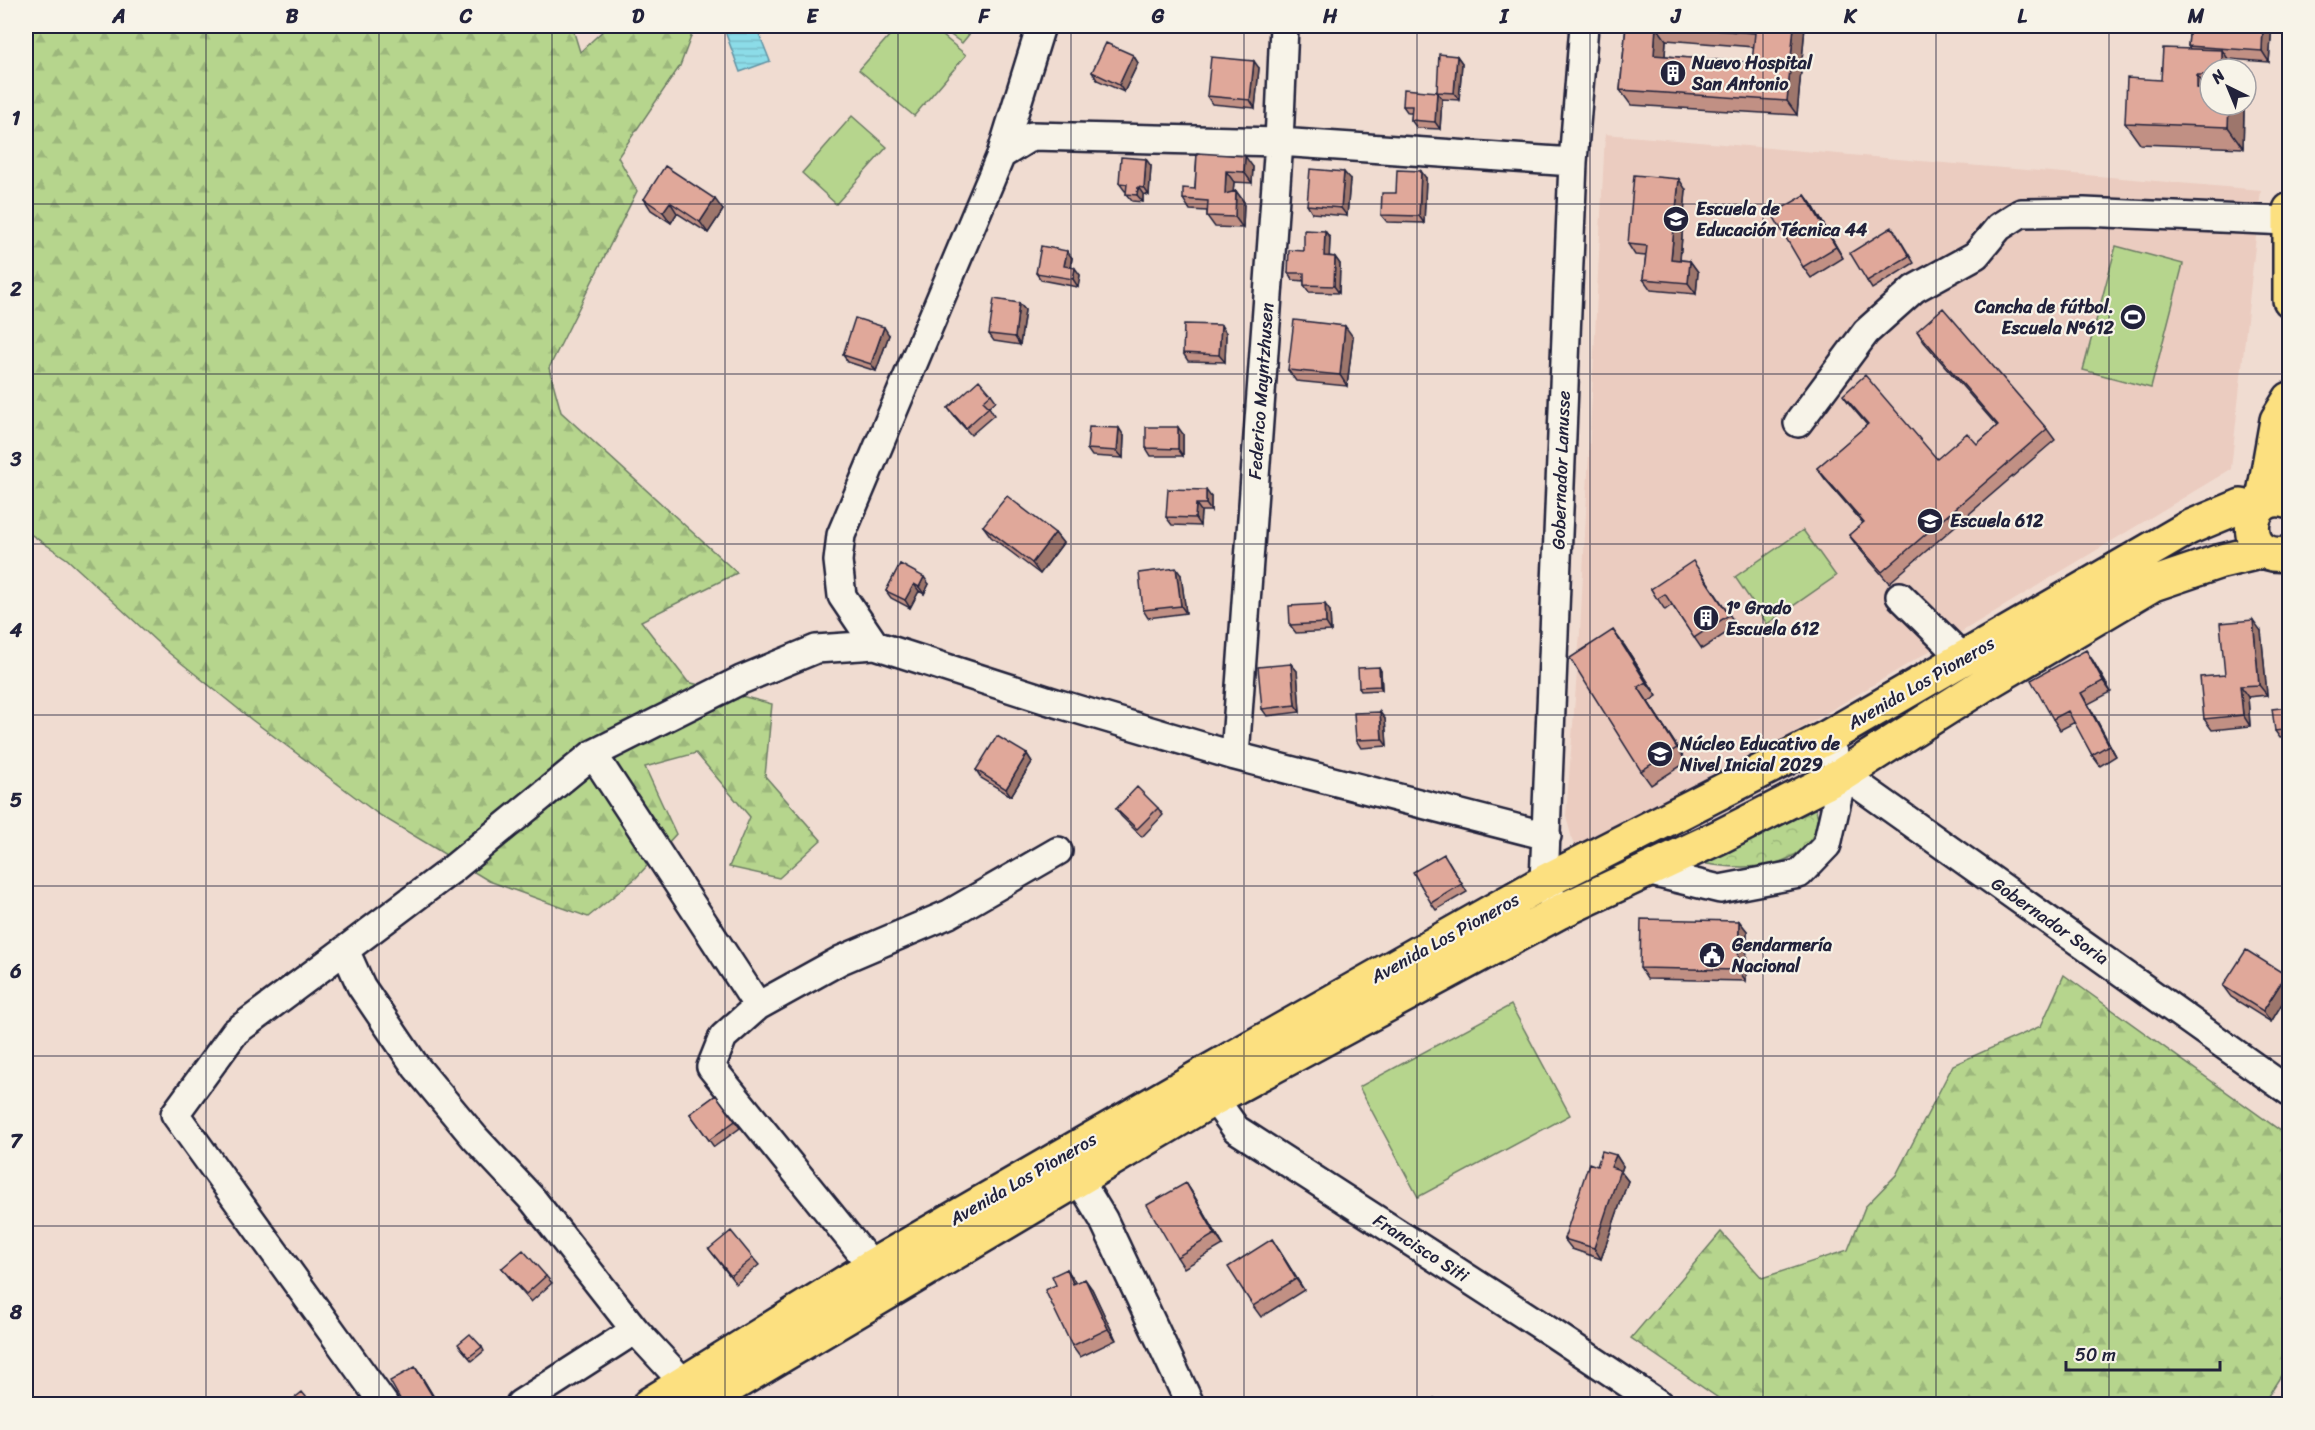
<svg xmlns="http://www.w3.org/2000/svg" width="2315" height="1430" font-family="Sriracha,sans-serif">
<defs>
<pattern id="forest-firs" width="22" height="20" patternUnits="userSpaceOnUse" patternTransform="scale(1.5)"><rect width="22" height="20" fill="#b6d58d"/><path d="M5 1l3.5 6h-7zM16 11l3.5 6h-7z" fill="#9cb77b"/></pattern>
<pattern id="park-crowns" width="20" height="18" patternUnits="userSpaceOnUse" patternTransform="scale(1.5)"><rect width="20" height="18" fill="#b6d58d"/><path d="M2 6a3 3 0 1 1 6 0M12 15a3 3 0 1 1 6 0" fill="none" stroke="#9cb77b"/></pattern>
<pattern id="water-rules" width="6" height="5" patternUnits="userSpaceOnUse" patternTransform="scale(1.5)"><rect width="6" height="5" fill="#8cdce8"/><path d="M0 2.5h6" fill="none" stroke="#78bcc8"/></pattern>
</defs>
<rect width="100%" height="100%" fill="#f0dcd1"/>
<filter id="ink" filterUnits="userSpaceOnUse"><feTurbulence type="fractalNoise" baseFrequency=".0167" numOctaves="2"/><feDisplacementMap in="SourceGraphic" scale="12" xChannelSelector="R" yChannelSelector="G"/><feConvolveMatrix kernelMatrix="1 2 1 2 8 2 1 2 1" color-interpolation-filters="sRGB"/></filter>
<g filter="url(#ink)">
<!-- built -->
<path fill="#ebccc0" d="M1605,134L2261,190L2231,469L1747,761L1574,847L1566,816L1580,633Z"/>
<!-- forest -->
<path fill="url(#forest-firs)" stroke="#6c7c64" stroke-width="1.5" d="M26,26H395L415,30L416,26H572L580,52L608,26H695L680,66L618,157L637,191L549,368L561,412L737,573L641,621L688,682L772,704L765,776L821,840L779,878L729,867L750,817L696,753L645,767L676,834L636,878L588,917L489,881L378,814L252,720L169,653L67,559L26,531Z
M2064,975L2289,1137V1363L2263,1404H1727L1631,1338L1721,1232L1762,1278L1848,1250L1865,1207L1896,1175L1953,1065L2041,1026Z"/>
<!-- park -->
<path fill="url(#park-crowns)" stroke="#6c7c64" stroke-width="1.5" d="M1813,805C1821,818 1819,826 1811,839C1789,874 1730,869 1696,862Z"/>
<!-- pitch -->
<path fill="#b6d58d" stroke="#6c7c64" stroke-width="1.5" d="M898,26H931L966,55L914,116L859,70Z
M938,26H976L962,43Z
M852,116L887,147L836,204L802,173Z
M2116,246L2183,264L2151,388L2083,370Z
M1803,530L1836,576L1767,624L1735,577Z
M1511,1005L1570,1115L1418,1197L1359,1087Z"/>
<!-- water -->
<path fill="url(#water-rules)" stroke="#6292a3" stroke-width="1.5" d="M723,26H756L770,61L740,72Z"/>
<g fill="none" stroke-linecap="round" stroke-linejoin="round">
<defs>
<path id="minor" d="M1001,155L1041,26
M1798,423L1866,332L1914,289L1976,255L1999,227L2021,213L2084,212L2288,221
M1900,596L1964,659
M875,645L842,596L838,561L841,535L1001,155L1032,136L1279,142L1573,162
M1826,738L1843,774L2290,1092
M593,754L758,1006
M1235,756L1279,142L1284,26
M1646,871L1720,889L1799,874L1827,845L1843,774
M1552,898L1544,882L1573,162L1584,26
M345,950L235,1032L175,1114L384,1404
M1203,1083L1236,1129L1554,1334L1659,1404
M1078,1178L1103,1219L1190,1404
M872,1266L711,1067L723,1037L758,1006L841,960L949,914L1058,851
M694,1399L684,1383L635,1330L533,1200L475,1138L416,1067L361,986L345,950L450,871L593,754L741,680L816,649L875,645L1056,703L1235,756L1547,836
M520,1404L635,1330"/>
<path id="major" d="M2290,210V300
M2290,502C2244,485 2236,566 2290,553
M2262,505L2277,420L2290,399
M650,1404L872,1266L1199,1077L1544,882L1826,738L2188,528L2241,506L2256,511
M700,1404L1213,1099L1559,912L1719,837L1843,774L1983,685L2153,584L2218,562L2264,551"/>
</defs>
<!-- minor casing -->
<use href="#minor" stroke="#22223b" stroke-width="32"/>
<!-- major casing -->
<use href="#major" stroke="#22223b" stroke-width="38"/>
<!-- minor -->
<use href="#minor" stroke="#f7f3e8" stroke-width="27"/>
<!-- major -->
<use href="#major" stroke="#fce080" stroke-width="33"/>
</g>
<!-- wall -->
<path fill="#c19084" stroke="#22223b" stroke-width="1.5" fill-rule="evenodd" d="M1626,26H1805L1797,115L1631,105L1620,90ZM1666,40L1754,47L1752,63L1665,56Z
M2190,26H2272L2269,62L2229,59L2210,69V105H2240L2244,111L2243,148L2140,144L2125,123L2190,49L2188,46Z
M1133,55L1138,63L1124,92L1097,80L1092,72Z
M1457,56L1462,63L1459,100L1442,99L1440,129L1417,128L1411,120L1412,113H1408L1403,106L1437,92Z
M1259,68L1255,108L1212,104L1207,96Z
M1197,153L1253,167L1252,183L1234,182L1233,192L1236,191L1244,202L1243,228L1215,227L1207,216V211L1190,210L1183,199L1195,189Z
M1151,166L1149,195L1143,194V202L1132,201L1126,194L1127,191H1125L1119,183Z
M1426,178L1424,223L1387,222L1381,215L1396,193Z
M1350,179L1347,216L1312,213L1307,205Z
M1686,190L1680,260L1690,261L1698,272L1696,294L1651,290L1643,279L1646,256L1635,255L1628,244Z
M1805,195L1813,206L1843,258L1811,278L1803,267Z
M644,199L723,210L708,233L677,213L671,223L651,210Z
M1325,231L1330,238L1329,256L1335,257L1340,264L1339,293L1309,292L1304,285V281L1293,280L1288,273Z
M1897,235L1914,263L1872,289L1867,281Z
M1072,258L1071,267L1080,275L1078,287L1041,280L1036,273Z
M1019,303L1025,310L1020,345L994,341L989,334Z
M1917,331L2047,429L2055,440L1889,583L1857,546L1849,535L1863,523L1825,479L1817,468L1867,425L1851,406L1843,395L1937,459L1977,444L1997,426L1924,342Z
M1226,333L1225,362L1188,361L1183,353Z
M889,335L876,371L848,362L843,355Z
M1353,337L1347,386L1296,381L1288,370Z
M991,394L996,401L989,407L994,415L971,435L953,415L948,408Z
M1183,434V456H1151L1146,448Z
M1124,436L1123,458L1092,456L1087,449Z
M1211,497V511H1201L1200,526L1172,525L1166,517Z
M983,526L1055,533L1063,543L1040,574L991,537Z
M900,564L929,584L924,594L919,591L910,608L891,598L886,591Z
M1701,572L1737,626L1702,649L1672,605L1665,610L1651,589Z
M1181,575L1186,613L1148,618L1143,610Z
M1330,611L1331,631L1296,633L1290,625Z
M2261,631L2267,695L2248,697L2250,726L2212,730L2204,719L2225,675Z
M1624,645L1657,696L1648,702L1687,762L1651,785L1641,771Z
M2093,661L2111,692L2088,704L2116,756L2100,766L2092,755L2075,722L2060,730L2053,719Z
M1291,664L1297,671L1300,712L1267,716L1262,709Z
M1379,667L1381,671L1382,690L1361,691L1359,687Z
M2289,707V737L2280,738L2275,731Z
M1385,719L1387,746L1361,748L1356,740Z
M1027,754L1032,762L1011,796L981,778L976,770Z
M1158,808L1163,815L1142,837L1121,816L1116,809Z
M1449,862L1467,892L1436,910L1431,903Z
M1739,921L1747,931L1746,981L1647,979L1640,968Z
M2286,975L2289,980V992L2271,1022L2231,997L2223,986Z
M716,1095L740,1128L714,1147L690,1114Z
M1616,1155L1623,1166L1621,1172L1628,1181L1601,1259L1572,1249L1564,1239L1597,1166Z
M1186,1183L1193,1194L1223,1245L1184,1268L1177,1257Z
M709,1249L753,1258L759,1265L736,1284Z
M1279,1250L1304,1290L1261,1317L1253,1306Z
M502,1268L546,1276L552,1283L531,1302L508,1276Z
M1067,1269L1075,1283L1092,1289L1116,1340L1080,1357L1072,1346L1056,1285Z
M482,1347L484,1351L472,1361L461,1348Z
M420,1374L438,1404H403Z"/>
<!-- shaded-wall -->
<path fill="#9d766c" stroke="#22223b" stroke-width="1.5" d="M1656,26L1666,40L1664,69L1654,55Z
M1794,26H1805L1797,115L1787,101Z
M2263,26H2272L2269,62L2262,51Z
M2222,50L2235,69H2222Z
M1133,55L1138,63L1124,92L1119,85Z
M1457,56L1462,63L1459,100L1454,93Z
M1254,61L1259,68L1255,108L1250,100Z
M2197,75L2210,93L2197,88Z
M1437,92L1442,99L1440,129L1435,122Z
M2229,105H2240L2244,111L2243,148L2228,127Z
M1245,156L1253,167L1252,183L1244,172Z
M1146,159L1151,166L1149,195L1144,188Z
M1226,171L1234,182L1232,205L1225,194Z
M1421,171L1426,178L1424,223L1419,216Z
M1344,172L1350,179L1347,216L1341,208Z
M1679,179L1686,190L1679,270L1671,259Z
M1138,187L1143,194V202L1137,195Z
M1236,191L1244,202L1243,228L1235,217Z
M1805,195L1813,206L1843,258L1836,247Z
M715,199L723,210L708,233L700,222Z
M670,202L677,213L671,223L663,212Z
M1325,231L1330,238L1329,263L1324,256Z
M1067,251L1072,258L1069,273L1064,266Z
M1335,257L1340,264L1339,293L1334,286Z
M1690,261L1698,272L1696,294L1688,283Z
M1075,268L1080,275L1078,287L1073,279Z
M1019,303L1025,310L1020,345L1015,337Z
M1221,325L1226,333L1225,362L1219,355Z
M1345,326L1353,337L1347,386L1340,375Z
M884,327L889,335L876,371L871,364Z
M1178,427L1183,434V456L1178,449Z
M1119,428L1124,436L1123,458L1117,451Z
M1206,490L1211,497V511L1206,504Z
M1196,504L1201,511L1200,526L1195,518Z
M1055,533L1063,543L1040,574L1032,563Z
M1176,568L1181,575L1186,613L1181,606Z
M924,577L929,584L924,594L919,587Z
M914,584L919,591L910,608L905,600Z
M1325,604L1330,611L1331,631L1326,623Z
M2253,620L2261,631L2267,695L2259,685Z
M1613,630L1624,645L1657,696L1646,682Z
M2086,650L2093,661L2111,692L2103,681Z
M1291,664L1297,671L1300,712L1295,705Z
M1379,667L1381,671L1382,690L1380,686Z
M2240,686L2248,697L2250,726L2243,715Z
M1638,687L1648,702L1687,762L1677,748Z
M2081,693L2088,704L2116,756L2109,745Z
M1380,712L1385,719L1387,746L1382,739Z
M1027,754L1032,762L1011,796L1006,789Z
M1739,921L1747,931L1746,981L1738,970Z
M2286,975L2289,980V992L2271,1022L2263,1011Z
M1616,1155L1623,1166L1621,1172L1628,1181L1601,1259L1594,1248L1611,1167Z
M1186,1183L1193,1194L1223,1245L1215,1234Z
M1272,1239L1279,1250L1304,1290L1296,1279Z
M1067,1269L1074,1280L1081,1295L1073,1284Z
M1085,1279L1092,1289L1116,1340L1108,1329Z
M415,1367L420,1374L438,1404L433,1397Z"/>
<!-- building -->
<path fill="#e0a89a" stroke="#22223b" stroke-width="1.5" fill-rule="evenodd" d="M1626,26H1794L1787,101L1620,90ZM1656,26L1755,33L1752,63L1654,55Z
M2190,26H2263L2262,51L2188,46Z
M1106,43L1133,55L1119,85L1092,72Z
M2163,48L2222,50V69H2210V75H2197V88L2210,89V105H2229L2228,127L2125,123L2127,78L2161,80Z
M1439,54L1457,56L1454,93L1437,92Z
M1211,57L1254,61L1250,100L1207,96Z
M1404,89L1437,92L1435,122L1411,120L1412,106H1403Z
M1197,153L1245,156L1244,172L1226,171L1225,194L1236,191L1235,217L1207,216L1208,201L1183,199V188L1195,189Z
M1121,157L1146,159L1144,188L1138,187L1137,195L1126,194L1127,184L1119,183Z
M665,166L715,199L700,222L670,202L663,212L644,199Z
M1310,169L1344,172L1341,208L1307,205Z
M1397,170L1421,171L1419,216L1381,215L1382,193H1396Z
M1634,175L1679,179L1671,259L1690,261L1688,283L1643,279L1647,246L1628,244Z
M1805,195L1836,247L1803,267L1772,214Z
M1892,227L1909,256L1867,281L1850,253Z
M1304,230L1325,231L1324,256L1335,257L1334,286L1304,285V273H1288L1289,250L1304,251Z
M1041,246L1067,251L1064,266L1075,268L1073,279L1036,273Z
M994,299L1019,303L1015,337L989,334Z
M1943,308L2047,429L1882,572L1849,535L1864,522L1817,468L1868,424L1843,395L1865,375L1937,459L1967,433L1977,444L1998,425L1917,331Z
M855,318L884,327L871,364L843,355Z
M1294,320L1345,326L1340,375L1288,370Z
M1184,324L1221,325L1219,355L1183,353Z
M979,380L991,394L983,401L989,407L966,428L948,408Z
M1089,427L1119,428L1117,451L1087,449Z
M1146,427H1178V449L1146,448Z
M1168,489L1206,490V504H1196L1195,518L1166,517Z
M1007,496L1055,533L1032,563L983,526Z
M1693,561L1729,615L1694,638L1665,594L1657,599L1651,589Z
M900,564L924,577L919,587L914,584L905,600L886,591Z
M1176,568L1181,606L1143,610L1139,573Z
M1325,604L1326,623L1290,625L1289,606Z
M2253,620L2259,685L2240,686L2243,715L2204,719L2200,677L2225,675L2220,623Z
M1613,630L1646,682L1638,687L1677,748L1641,771L1570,658Z
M2086,650L2103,681L2081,693L2109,745L2092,755L2068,711L2053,719L2031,680Z
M1291,664L1295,705L1262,709L1258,667Z
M1379,667L1380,686L1359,687L1358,668Z
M2289,707V729L2275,731L2272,709Z
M1380,712L1382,739L1356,740L1354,713Z
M997,736L1027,754L1006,789L976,770Z
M1137,787L1158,808L1137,829L1116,809Z
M1444,854L1462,884L1431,903L1413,872Z
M1641,919L1739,921L1738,970L1640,968Z
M2246,950L2286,975L2263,1011L2223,986Z
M716,1095L735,1121L709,1140L690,1114Z
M1602,1151L1616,1155L1611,1167L1620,1170L1594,1248L1564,1239L1589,1163L1597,1166Z
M1186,1183L1215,1234L1177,1257L1147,1205Z
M731,1231L753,1258L731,1276L709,1249Z
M1272,1239L1296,1279L1253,1306L1228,1267Z
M523,1250L546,1276L526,1294L502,1268Z
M1067,1269L1073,1284L1085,1279L1108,1329L1072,1346L1045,1290L1056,1285L1052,1276Z
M470,1334L482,1347L469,1357L458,1344Z
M415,1367L433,1397L419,1404H403L390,1381Z
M302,1392L312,1404H287Z
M1434,1398L1445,1404H1430Z"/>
</g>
<!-- grid -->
<path fill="none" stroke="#22223b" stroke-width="1.5" stroke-opacity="0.55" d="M206,26V1404M379,26V1404M552,26V1404M725,26V1404M898,26V1404M1071,26V1404M1244,26V1404M1417,26V1404M1590,26V1404M1763,26V1404M1936,26V1404M2109,26V1404M26,204H2290M26,374H2290M26,544H2290M26,715H2290M26,886H2290M26,1056H2290M26,1226H2290"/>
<!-- icons -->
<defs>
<symbol id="building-disc" viewBox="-11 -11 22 22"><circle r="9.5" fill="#22223b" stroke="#f7f3e8"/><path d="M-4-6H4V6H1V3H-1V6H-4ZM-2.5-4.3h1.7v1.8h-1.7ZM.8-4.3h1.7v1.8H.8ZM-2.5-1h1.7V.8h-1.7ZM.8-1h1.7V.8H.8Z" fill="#fff"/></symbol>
<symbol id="school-disc" viewBox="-11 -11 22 22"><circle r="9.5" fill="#22223b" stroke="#f7f3e8"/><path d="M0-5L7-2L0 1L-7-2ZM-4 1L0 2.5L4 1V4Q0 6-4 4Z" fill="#fff"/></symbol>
<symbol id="stadium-disc" viewBox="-11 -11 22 22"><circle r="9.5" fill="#22223b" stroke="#f7f3e8"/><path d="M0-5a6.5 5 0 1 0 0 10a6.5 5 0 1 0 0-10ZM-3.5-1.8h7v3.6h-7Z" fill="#fff"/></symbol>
<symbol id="civic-disc" viewBox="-11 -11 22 22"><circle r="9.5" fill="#22223b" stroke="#f7f3e8"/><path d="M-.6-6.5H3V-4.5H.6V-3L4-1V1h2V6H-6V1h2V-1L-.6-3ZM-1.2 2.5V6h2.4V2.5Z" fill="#fff"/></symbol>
</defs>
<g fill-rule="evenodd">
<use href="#building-disc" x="1658" y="58" width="30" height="30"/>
<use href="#school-disc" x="1661" y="204" width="30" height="30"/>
<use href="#stadium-disc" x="2118" y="302" width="30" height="30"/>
<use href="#school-disc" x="1915" y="506" width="30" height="30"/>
<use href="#building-disc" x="1691" y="603" width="30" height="30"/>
<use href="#school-disc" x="1645" y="739" width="30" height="30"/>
<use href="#civic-disc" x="1697" y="940" width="30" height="30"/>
</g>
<g text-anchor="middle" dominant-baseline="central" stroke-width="4.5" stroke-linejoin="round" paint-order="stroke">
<!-- poi labels -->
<g font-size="18" font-weight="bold" fill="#22223b" stroke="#f7f3e8" text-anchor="start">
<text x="1692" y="63">Nuevo Hospital<tspan x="1692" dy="21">San Antonio</tspan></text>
<text x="1696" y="209">Escuela de<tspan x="1696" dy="21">Educación Técnica 44</tspan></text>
<text x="2114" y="307" text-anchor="end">Cancha de fútbol.<tspan x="2114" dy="21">Escuela Nº612</tspan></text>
<text x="1950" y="521">Escuela 612</text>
<text x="1726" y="608">1º Grado<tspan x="1726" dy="21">Escuela 612</tspan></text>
<text x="1680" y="744">Núcleo Educativo de<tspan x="1680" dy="21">Nivel Inicial 2029</tspan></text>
<text x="1732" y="945">Gendarmería<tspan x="1732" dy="21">Nacional</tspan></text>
</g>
<!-- street labels -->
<g font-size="18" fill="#22223b" stroke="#f7f3e8">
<text transform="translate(1261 391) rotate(-86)">Federico Mayntzhusen</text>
<text transform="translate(1561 470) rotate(-88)">Gobernador Lanusse</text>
<text transform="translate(1921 683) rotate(-30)">Avenida Los Pioneros</text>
<text transform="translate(2050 921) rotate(35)">Gobernador Soria</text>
<text transform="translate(1445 938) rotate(-29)">Avenida Los Pioneros</text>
<text transform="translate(1023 1179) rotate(-30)">Avenida Los Pioneros</text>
<text transform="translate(1421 1248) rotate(33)">Francisco Siti</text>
</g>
</g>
<!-- margin -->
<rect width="2315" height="1430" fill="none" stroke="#f7f3e8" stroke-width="66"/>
<!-- north arrow -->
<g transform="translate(2228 87) rotate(317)"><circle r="28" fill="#f7f3e8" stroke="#a29fa3" stroke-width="1.5"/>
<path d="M0-4.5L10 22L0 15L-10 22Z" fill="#22223b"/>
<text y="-9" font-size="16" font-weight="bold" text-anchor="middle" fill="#22223b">N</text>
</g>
<!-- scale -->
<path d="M2066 1361v9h154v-9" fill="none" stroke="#22223b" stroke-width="3"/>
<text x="2075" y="1361" font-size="18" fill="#22223b" stroke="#f7f3e8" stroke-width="4.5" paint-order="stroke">50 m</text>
<rect x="33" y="33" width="2249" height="1364" fill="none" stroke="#22223b" stroke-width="2"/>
<g font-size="20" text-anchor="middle" font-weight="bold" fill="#22223b">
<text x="119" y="23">A</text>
<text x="292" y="23">B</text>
<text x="466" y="23">C</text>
<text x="638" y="23">D</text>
<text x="812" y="23">E</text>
<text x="984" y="23">F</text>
<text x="1158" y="23">G</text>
<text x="1330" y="23">H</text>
<text x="1504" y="23">I</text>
<text x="1676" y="23">J</text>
<text x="1850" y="23">K</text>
<text x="2022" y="23">L</text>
<text x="2196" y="23">M</text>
<text x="16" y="125">1</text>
<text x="16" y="296">2</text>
<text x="16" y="466">3</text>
<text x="16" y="637">4</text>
<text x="16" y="807">5</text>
<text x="16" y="978">6</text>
<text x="16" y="1148">7</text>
<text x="16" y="1319">8</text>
</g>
</svg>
